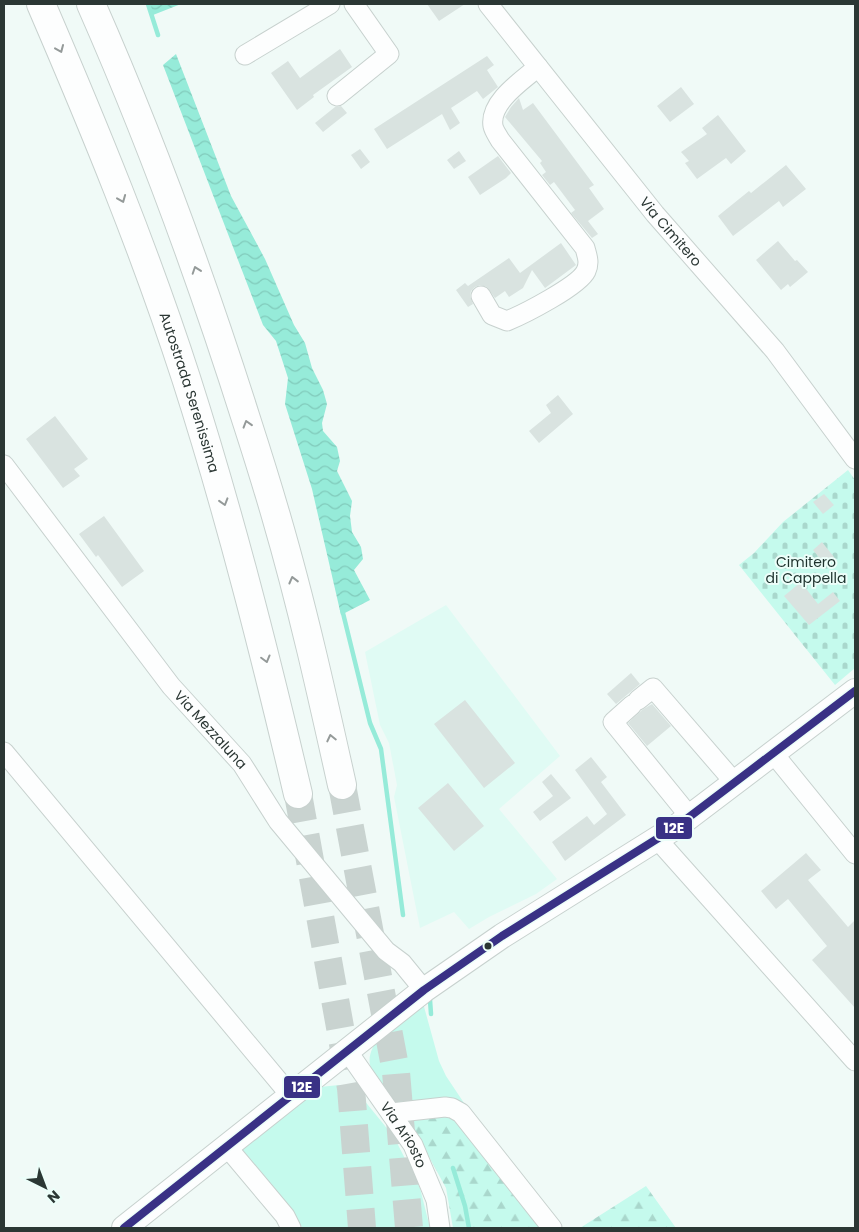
<svg xmlns="http://www.w3.org/2000/svg" width="859" height="1232" font-family="Poppins,sans-serif">
<defs>
<pattern id="forest-firs" width="22" height="20" patternUnits="userSpaceOnUse" patternTransform="scale(1.25)"><rect width="22" height="20" fill="#c5faed"/><path d="M5 1l3.5 6h-7zM16 11l3.5 6h-7z" fill="#a9d7cc"/></pattern>
<pattern id="cemetery-stones" width="16" height="16" patternUnits="userSpaceOnUse" patternTransform="scale(1.25)"><rect width="16" height="16" fill="#c5faed"/><path d="M2 7V4a2 2 0 0 1 4 0v3zM10 15v-3a2 2 0 0 1 4 0v3z" fill="#a9d7cc"/></pattern>
<pattern id="water-waves" width="16" height="10" patternUnits="userSpaceOnUse" patternTransform="scale(1.25)"><rect width="16" height="10" fill="#96ebd9"/><path d="M0 5q4-4 8 0t8 0" fill="none" stroke="#81cabb"/></pattern>
</defs>
<rect width="100%" height="100%" fill="#f0faf7"/>
<!-- built -->
<path fill="#e0fbf4" d="M446,605L560,756L499,809L557,879L536,894L489,917L469,929L454,912L420,928L394,797L397,785L389,743L380,725L365,652Z"/>
<!-- green -->
<path fill="#c5faed" d="M423,1003L439,1061L446,1076L468,1109L395,1105C386,1093 373,1080 370,1065C365,1039 405,1017 423,1003Z
M339,1085L359,1094L394,1137L420,1188L430,1228H303L238,1151L320,1087Z"/>
<!-- forest -->
<path fill="url(#forest-firs)" d="M423,1113L453,1114L543,1228H453L446,1188L411,1124Z
M646,1186L676,1228H580Z"/>
<!-- cemetery -->
<path fill="url(#cemetery-stones)" d="M848,470L855,480V668L835,685L739,565L754,553L783,522Z"/>
<!-- water -->
<path fill="url(#water-waves)" d="M148,4H181L153,15Z
M176,54L231,196L265,259L294,325L305,343L312,368L323,390L327,404L322,423L323,431L337,447L340,461L337,471L352,501L350,516L352,532L361,547L363,559L354,570L370,600L341,615L312,489L285,404L288,378L276,341L263,325L163,65Z"/>
<g fill="none" stroke-linecap="round" stroke-linejoin="round">
<!-- stream -->
<path stroke="#96ebd9" stroke-width="4.5" d="M148,4L158,35
M342,609L370,723L381,749L403,915
M430,1000L431,1014
M453,1168L465,1206L469,1228"/>
</g>
<!-- building -->
<path fill="#d9e3e0" d="M427,4H465L439,21Z
M340,49L352,67L313,95L314,97L297,110L271,73L288,61L300,78Z
M487,56L494,65L487,70L498,87L483,99L477,91L451,108L460,123L450,130L442,114L387,149L374,129Z
M681,87L694,104L670,122L657,106Z
M519,98L523,110L533,103L594,185L589,188L604,209L588,221L598,234L592,238L571,213L575,210L554,182L550,185L542,175L546,172L540,163L542,161L505,117L511,107Z
M341,106L347,113L323,132L315,123L335,107Z
M718,115L746,151L731,164L726,158L697,179L685,163L689,161L681,152L707,134L702,128Z
M360,149L370,162L361,169L351,155Z
M459,151L466,161L454,169L447,160Z
M498,156L511,173L506,178L480,195L468,177Z
M786,165L806,189L783,207L779,201L733,236L718,216L749,191L751,193Z
M778,241L795,261L797,260L808,272L790,287L788,284L781,290L756,260Z
M561,243L576,265L545,288L532,270L523,288L509,297L505,291L495,298L487,287L480,285L475,287L471,291L470,296L473,304L468,307L456,290L465,283L468,286L509,258L520,273Z
M558,395L573,414L539,443L529,431L551,413L546,405Z
M55,416L88,459L74,469L80,476L63,488L26,439Z
M824,494L834,505L823,514L813,502Z
M104,516L144,571L122,587L98,555L96,557L79,534Z
M822,542L834,557L825,565L813,550Z
M801,582L818,604L833,592L840,601L809,625L784,596Z
M631,673L640,684L616,704L607,694Z
M465,700L515,763L484,788L434,724Z
M652,704L671,726L647,746L628,723L642,710Z
M591,757L607,777L601,782L626,815L565,861L552,842L587,816L594,825L607,814L575,770Z
M551,774L571,798L540,821L533,812L553,796L542,782Z
M448,783L484,826L454,851L418,808Z
M806,853L821,870L808,880L848,927L855,920V1008L812,960L827,946L788,899L776,909L761,891Z"/>
<g fill="none" stroke-linecap="round" stroke-linejoin="round">
<!-- highway-tunnel -->
<path stroke="#c9d3d0" stroke-width="28" stroke-dasharray="28 14" stroke-linecap="butt" d="M342,785L396,1072L409,1228
M298,794L351,1088L362,1228"/>
<defs>
<g id="minor">
<path id="s1" d="M488,4L655,214L775,351L855,459"/>
<path d="M245,55L330,4"/>
<path d="M337,96L389,54L354,4"/>
<path d="M481,296L492,315L507,321C524,314 579,286 586,271C590,262 587,256 585,248L500,140C498,136 494,131 493,126C489,102 523,80 538,67"/>
<path id="s2" d="M4,465L171,686L242,764L278,821L386,951L402,963L424,990"/>
<path d="M638,700L653,688L735,783"/>
<path d="M632,705L613,722L682,807L688,817"/>
<path d="M4,752L291,1096"/>
<path d="M773,753L855,854"/>
<path d="M657,839L855,1061"/>
<path id="s3" d="M348,1052L413,1145L436,1200L440,1228"/>
<path d="M391,1113L445,1107L452,1108L461,1113L552,1228"/>
<path d="M227,1147L285,1216L291,1228"/>
</g>
<path id="major" d="M124,1228L424,990L502,936L676,827L855,691"/>
<g id="highway">
<path id="s4" d="M41,4C94,127 145,251 186,378C230,515 265,654 298,794"/>
<path d="M91,4C151,140 202,280 247,422C257,453 267,485 276,516C302,605 322,695 342,785"/>
</g>
</defs>
<!-- minor casing -->
<use href="#minor" stroke="#c7d1ce" stroke-width="21"/>
<!-- major casing -->
<use href="#major" stroke="#c7d1ce" stroke-width="26"/>
<!-- highway casing -->
<use href="#highway" stroke="#c7d1ce" stroke-width="30"/>
<!-- minor -->
<use href="#minor" stroke="#fdfefe" stroke-width="19"/>
<!-- major -->
<use href="#major" stroke="#fdfefe" stroke-width="24"/>
<!-- highway -->
<use href="#highway" stroke="#fdfefe" stroke-width="28"/>
<defs>
<path id="bus-1" d="M124,1228L424,990L502,936L676,827L855,691"/>
</defs>
<!-- bus-1 casing -->
<use href="#bus-1" stroke="#ecfef9" stroke-width="11"/>
<!-- bus-1 -->
<use href="#bus-1" stroke="#393185" stroke-width="8"/>
</g>
<!-- one-way arrows -->
<defs><path id="oneway-chevron" d="M-2-3.5L2.5 0L-2 3.5" fill="none" stroke-width="1.6" stroke-linecap="round" stroke-linejoin="round" transform="scale(1.25)"/></defs>
<g stroke="#949a99">
<use href="#oneway-chevron" transform="translate(60 49) rotate(67)"/>
<use href="#oneway-chevron" transform="translate(122 199) rotate(68)"/>
<use href="#oneway-chevron" transform="translate(196 270) rotate(-109)"/>
<use href="#oneway-chevron" transform="translate(247 424) rotate(-107)"/>
<use href="#oneway-chevron" transform="translate(224 502) rotate(73)"/>
<use href="#oneway-chevron" transform="translate(293 580) rotate(-104)"/>
<use href="#oneway-chevron" transform="translate(266 659) rotate(75)"/>
<use href="#oneway-chevron" transform="translate(331 738) rotate(-103)"/>
</g>
<!-- markers -->
<circle fill="#2b3734" stroke="#ecfef9" stroke-width="2" cx="488" cy="946" r="4.5"/>
<g text-anchor="middle" dominant-baseline="central" stroke-width="4" stroke-linejoin="round" paint-order="stroke">
<!-- street labels -->
<g font-size="14" fill="#2b3734" stroke="#ecfef9">
<text stroke="none"><textPath href="#s1" startOffset="292">Via Cimitero</textPath></text>
<text stroke="none"><textPath href="#s4" startOffset="416">Autostrada Serenissima</textPath></text>
<text stroke="none"><textPath href="#s2" startOffset="336">Via Mezzaluna</textPath></text>
<text stroke="none"><textPath href="#s3" startOffset="100">Via Ariosto</textPath></text>
</g>
<!-- park labels -->
<g font-size="14" fill="#1c312c" stroke="#ecfef9">
<text x="806" y="562">Cimitero<tspan x="806" dy="16">di Cappella</tspan></text>
</g>
</g>
<g stroke="#ecfef9" stroke-width="2">
<rect x="655" y="816" width="38" height="24" rx="5" fill="#393185"/>
<rect x="283" y="1075" width="38" height="24" rx="5" fill="#393185"/>
</g>
<g font-size="14" text-anchor="middle" font-weight="bold" fill="#fff">
<text x="674" y="833">12E</text>
<text x="302" y="1092">12E</text>
</g>
<!-- border -->
<rect width="859" height="1232" fill="none" stroke="#2b3734" stroke-width="10"/>
<!-- north arrow -->
<g transform="translate(45 1187) rotate(138)" stroke="#ecfef9" stroke-width="4" paint-order="stroke">
<path d="M0-4L9 19L0 12L-9 19Z" fill="#2b3734"/>
<text y="-8" font-size="14" font-weight="bold" text-anchor="middle" fill="#2b3734">N</text>
</g>
</svg>
